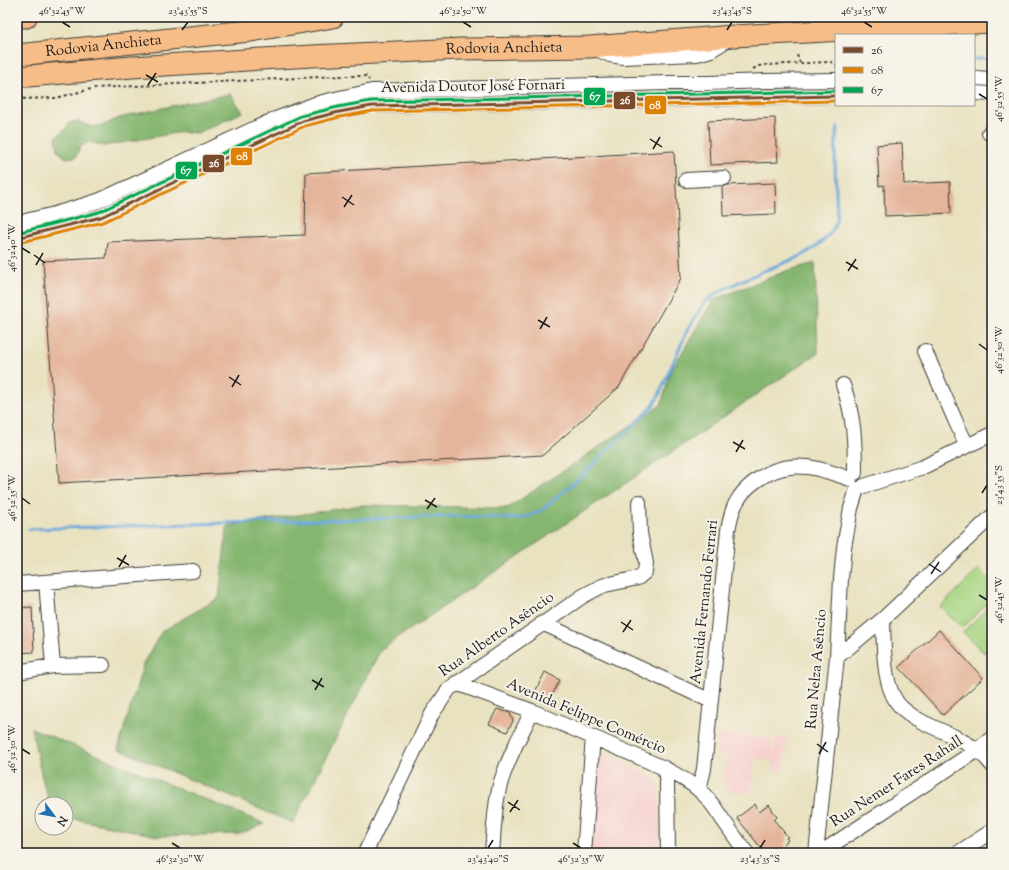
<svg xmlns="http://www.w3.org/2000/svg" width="1009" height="870" font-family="'Sorts Mill Goudy',serif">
<rect width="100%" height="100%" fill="#f7f3e8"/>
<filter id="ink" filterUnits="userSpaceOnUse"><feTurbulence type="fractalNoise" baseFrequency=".025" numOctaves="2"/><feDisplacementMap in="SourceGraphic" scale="8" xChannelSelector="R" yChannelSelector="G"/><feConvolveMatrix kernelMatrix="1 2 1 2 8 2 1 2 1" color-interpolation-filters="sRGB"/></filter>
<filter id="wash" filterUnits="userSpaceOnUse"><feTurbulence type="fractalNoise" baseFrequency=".012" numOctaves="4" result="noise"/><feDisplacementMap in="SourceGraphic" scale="16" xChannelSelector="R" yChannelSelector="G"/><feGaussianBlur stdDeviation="0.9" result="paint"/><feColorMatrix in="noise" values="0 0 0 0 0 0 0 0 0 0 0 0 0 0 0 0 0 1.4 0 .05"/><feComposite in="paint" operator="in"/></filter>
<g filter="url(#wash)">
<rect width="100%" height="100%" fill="#e9e2c1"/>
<!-- built -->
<path fill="#f7d0ce" d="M718,733L772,739L771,749H775L776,737L787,738L783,771L773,770V760L755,758L752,789L750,790L749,793L727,791V787L723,786L727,754L716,753Z
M606,756L654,778L658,784L661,853H591L599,761L601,757Z"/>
<!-- green -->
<path fill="#a7d582" stroke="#62784f" d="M979,569L992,582V599L962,628L940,607Z
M992,603V646L984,653L963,632Z"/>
<!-- forest -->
<path fill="#85b670" stroke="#506946" d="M230,94L243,112L198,133L181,132L104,146L89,142L80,147L76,157L66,158L58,151L56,137L66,129L69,123L77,121L92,127L104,125L119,118L176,105Z
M815,263L818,353L381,649L293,823L118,749L144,662L162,631L219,598L227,526L362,505L508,508L661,405L670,373L713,300L789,270Z
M31,728L265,824L239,834L157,836L66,817V804H50L44,786Z"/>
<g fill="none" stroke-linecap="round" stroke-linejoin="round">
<!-- stream -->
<path stroke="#68a7db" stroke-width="3" d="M974,59L992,58
M29,529L429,517C446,516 464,516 482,517C508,517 517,524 542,510L578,479L652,407L658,397L687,331L697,314L705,302L717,293L726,288L766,270L799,257L814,248L824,240L832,231L836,222L837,214C836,188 833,152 838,127"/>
</g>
<g id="blocks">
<!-- building -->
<path fill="#e5b59b" d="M775,118L776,147H777L778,162L710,165L708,121Z
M902,143L904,184L950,182L951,213L885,216L884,185L879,186L877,145Z
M674,151L681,278L619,387L543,455L59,483L43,261L106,258L108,242L305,235L306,173Z
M775,183L776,214L723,216L722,187L728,185Z
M32,607L34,652L17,653V608Z
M939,630L983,678L943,715L899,667Z
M545,672L560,680L550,699L535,692Z
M497,709L510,713L513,721L507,732L489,724Z
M755,804L759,812L769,805L777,817L774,820L788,837L786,838L788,840L784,844L787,849L780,853H765L737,818Z"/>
</g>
</g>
<g filter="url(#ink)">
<use href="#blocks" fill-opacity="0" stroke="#3b3a35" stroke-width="1"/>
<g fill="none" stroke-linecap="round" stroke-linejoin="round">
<defs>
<path id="minor" d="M596,49L610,55L623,57L697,54L711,50L730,38
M974,78L992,79
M974,93L992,94
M989,133H992
M686,180L724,178
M17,223L55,214L98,201L273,120L315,104L335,99L372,91L668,83H708L768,81L836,80
M17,238L101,217L303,121L339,112L372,106L836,96
M925,351L955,420L967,446
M843,385C854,416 855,440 855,473
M864,486L923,467L992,434
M46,582L53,666
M17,584L193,571
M883,619C884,645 882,690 902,708C916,721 936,728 953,736C968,744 982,751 992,765
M542,623L711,701
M837,657L883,619L992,516
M17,672L53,666L103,665
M456,683L532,711L664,768C676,775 690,781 700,791C710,799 716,810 723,820C731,831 738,842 747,853
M664,768L667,781L668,853
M699,790L704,769L728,530C730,521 731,512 736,503C745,485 769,469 790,467C796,466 803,467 808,467C823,469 836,474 850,479
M365,853L432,714L449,689L583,596L598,588L605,585L638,578L645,572L646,563L640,533L639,502
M492,853C494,831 494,807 500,785C507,759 521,735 532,711
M584,853L593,737
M816,853L837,657L841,579L844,547L851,508L857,489
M820,853L977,750L992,738
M958,853L992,831"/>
<g id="highway">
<path d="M17,17H26"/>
<path id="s1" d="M17,55L218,34L251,31L333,17"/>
<path id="s2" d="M17,77L132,67L312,56L461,49L590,47L734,36L992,22"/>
</g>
</defs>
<!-- minor casing -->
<use href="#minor" stroke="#3b3a35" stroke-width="16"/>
<!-- highway casing -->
<use href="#highway" stroke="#3b3a35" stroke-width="23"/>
<!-- path -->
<path stroke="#3b3a35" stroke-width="2" stroke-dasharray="3 3" stroke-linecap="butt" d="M797,55L800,63
M753,69L759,66L766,65L828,62H831L836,65
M17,99L56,98L95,88L339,76H366L369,80"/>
<!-- minor -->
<use href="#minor" stroke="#fff" stroke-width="14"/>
<!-- highway -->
<use href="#highway" stroke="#f7bd88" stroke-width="21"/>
<defs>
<path id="bus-1" d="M17,238L101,217L303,121L339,112L372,106L836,96"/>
<path id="bus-2" d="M18,243L103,222L305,126L340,117L373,111L836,101"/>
<path id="bus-3" d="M17,233L99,212L301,116L338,107L371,101L836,91"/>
</defs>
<!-- bus-1 casing -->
<use href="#bus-1" stroke="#f7f3e8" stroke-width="6"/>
<!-- bus-2 casing -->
<use href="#bus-2" stroke="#f7f3e8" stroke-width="6"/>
<!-- bus-3 casing -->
<use href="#bus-3" stroke="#f7f3e8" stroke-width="6"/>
<!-- bus-1 -->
<use href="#bus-1" stroke="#7a4b2a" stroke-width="3"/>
<!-- bus-2 -->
<use href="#bus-2" stroke="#dd8104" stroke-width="3"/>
<!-- bus-3 -->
<use href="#bus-3" stroke="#00a651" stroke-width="3"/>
</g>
</g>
<!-- ticks -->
<path fill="none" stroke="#1c1c1c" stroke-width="1.5" d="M62,22L70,27M463,22L471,27M864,22L872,27M182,30L188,22M727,30L732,22M146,75L158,82M148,85L156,73M979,94L987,99M650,139L662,147M653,149L660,137M342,197L354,205M344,207L352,195M22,248L30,253M34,255L45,263M846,262L858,269M36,265L43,253M848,271L856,259M538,320L550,327M540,329L547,317M979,344L987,350M229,377L241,385M232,387L239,375M733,442L745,449M736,452L743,440M982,493L987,485M22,498L30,504M425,500L437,507M427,509L435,498M117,558L129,565M929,564L941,572M119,567L126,555M931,574L939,562M979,595L987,600M621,622L633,630M623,632L631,620M312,680L324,687M315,690L322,678M817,744L828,752M22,749L30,754M819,754L826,742M508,802L520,810M510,812L518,800M172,843L180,848M573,843L581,848M488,848L493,840M760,848L765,840"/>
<g text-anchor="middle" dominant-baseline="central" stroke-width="4" stroke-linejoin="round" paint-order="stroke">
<!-- street labels -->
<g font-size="15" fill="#1c1c1c" stroke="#f7f3e8">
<text stroke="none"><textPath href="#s1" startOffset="87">Rodovia Anchieta</textPath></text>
<text stroke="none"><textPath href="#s2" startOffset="488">Rodovia Anchieta</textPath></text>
<text transform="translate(473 87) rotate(-1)">Avenida Doutor José Fornari</text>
<text transform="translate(705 602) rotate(-84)">Avenida Fernando Ferrari</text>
<text transform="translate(497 635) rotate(-35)">Rua Alberto Asêncio</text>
<text transform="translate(817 669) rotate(-85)">Rua Nelza Asêncio</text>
<text transform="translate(586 717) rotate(23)">Avenida Felippe Comércio</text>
<text transform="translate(897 782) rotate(-33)">Rua Nemer Fares Rahall</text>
</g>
</g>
<g stroke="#f7f3e8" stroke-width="1.5">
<rect x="583" y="87" width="23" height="19" rx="4" fill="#00a651"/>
<rect x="613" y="91" width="23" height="19" rx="4" fill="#7a4b2a"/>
<rect x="644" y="95" width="23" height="20" rx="4" fill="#dd8104"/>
<rect x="230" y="147" width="23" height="19" rx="4" fill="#dd8104"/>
<rect x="202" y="154" width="23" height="19" rx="4" fill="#7a4b2a"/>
<rect x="175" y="161" width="23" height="19" rx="4" fill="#00a651"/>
</g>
<g font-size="11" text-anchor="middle" font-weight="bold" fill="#fff">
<text x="595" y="100">67</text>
<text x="625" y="104">26</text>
<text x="655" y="109">08</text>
<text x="242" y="160">08</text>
<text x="214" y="167">26</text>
<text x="186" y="174">67</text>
</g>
<!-- margin -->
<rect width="1009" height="870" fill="none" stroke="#f7f3e8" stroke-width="44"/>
<!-- legend -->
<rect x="835" y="34" width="140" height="72" fill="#f7f3e8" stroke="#9f9d96"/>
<rect x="843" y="47" width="20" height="6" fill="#7a4b2a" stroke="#9f9d96"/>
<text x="871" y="54" font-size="12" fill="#1c1c1c">26</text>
<rect x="843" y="67" width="20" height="6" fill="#dd8104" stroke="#9f9d96"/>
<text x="871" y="74" font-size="12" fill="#1c1c1c">08</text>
<rect x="843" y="87" width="20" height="6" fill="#00a651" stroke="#9f9d96"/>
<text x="871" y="94" font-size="12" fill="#1c1c1c">67</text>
<!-- north arrow -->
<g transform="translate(54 816) rotate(122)"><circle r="19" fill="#f7f3e8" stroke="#9f9d96"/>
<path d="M0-3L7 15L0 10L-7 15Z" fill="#1f6fb2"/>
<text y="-6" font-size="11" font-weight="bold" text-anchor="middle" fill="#1c1c1c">N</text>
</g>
<rect x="22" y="22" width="965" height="826" fill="none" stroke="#1c1c1c" stroke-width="1.5"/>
<g font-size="10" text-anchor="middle" fill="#1c1c1c">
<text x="62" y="14">46°32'45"W</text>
<text x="188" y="14">23°43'55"S</text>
<text x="463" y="14">46°32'50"W</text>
<text x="732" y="14">23°43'45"S</text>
<text x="864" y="14">46°32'55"W</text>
<text transform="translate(998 99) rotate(-90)" y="4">46°32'55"W</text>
<text transform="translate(11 248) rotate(-90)" y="4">46°32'40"W</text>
<text transform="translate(998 350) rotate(-90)" y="4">46°32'50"W</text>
<text transform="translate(998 485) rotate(-90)" y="4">23°43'35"S</text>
<text transform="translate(11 498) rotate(-90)" y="4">46°32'35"W</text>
<text transform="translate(998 600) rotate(-90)" y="4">46°32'45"W</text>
<text transform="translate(11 749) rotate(-90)" y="4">46°32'30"W</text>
<text x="180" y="862">46°32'30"W</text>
<text x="488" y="862">23°43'40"S</text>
<text x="581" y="862">46°32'35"W</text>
<text x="760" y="862">23°43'35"S</text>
</g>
</svg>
